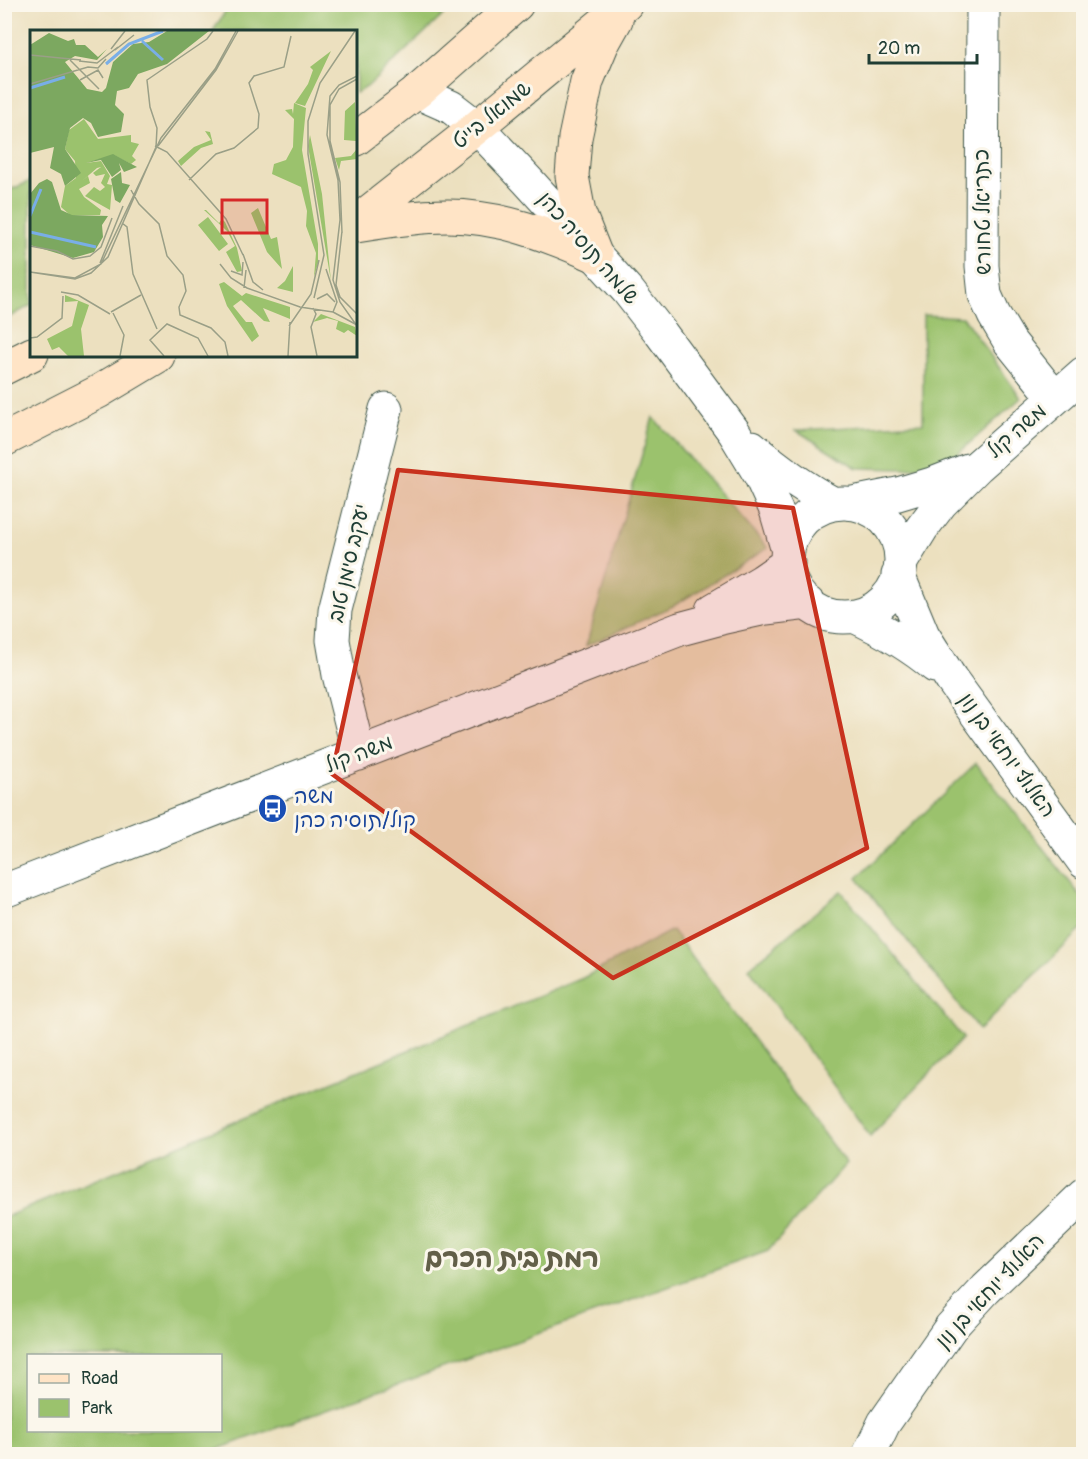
<svg xmlns="http://www.w3.org/2000/svg" width="1088" height="1459" font-family="Pangolin,'Playpen Sans Hebrew',sans-serif">
<rect width="100%" height="100%" fill="#fbf7ec"/>
<filter id="ink" filterUnits="userSpaceOnUse"><feTurbulence type="fractalNoise" baseFrequency=".0167" numOctaves="2"/><feDisplacementMap in="SourceGraphic" scale="12" xChannelSelector="R" yChannelSelector="G"/><feConvolveMatrix kernelMatrix="1 2 1 2 8 2 1 2 1" color-interpolation-filters="sRGB"/></filter>
<filter id="wash" filterUnits="userSpaceOnUse"><feTurbulence type="fractalNoise" baseFrequency=".008" numOctaves="4" result="noise"/><feDisplacementMap in="SourceGraphic" scale="24" xChannelSelector="R" yChannelSelector="G"/><feGaussianBlur stdDeviation="1.35" result="paint"/><feColorMatrix in="noise" values="0 0 0 0 0 0 0 0 0 0 0 0 0 0 0 0 0 1.4 0 .05"/><feComposite in="paint" operator="in"/></filter>
<g filter="url(#wash)">
<rect width="100%" height="100%" fill="#ece0bf"/>
<!-- green -->
<path fill="#9bc26d" stroke="#5d8050" stroke-width="1.5" fill-rule="evenodd" d="M230,4H454V5L367,87L356,93V32L213,31Z
M31,181V305L5,320V192Z
M923,315L963,317L1021,398L949,461L905,469L857,468L796,430L923,423Z
M653,417L768,548L675,605L586,646Z
M976,763L1084,900L1083,928L979,1030L857,878Z
M841,891L963,1038L870,1136L749,968Z
M672,930L846,1164L768,1251L204,1454H5V1217L583,978ZM28,1356H220V1430H28Z"/>
</g>
<g filter="url(#ink)">
<g fill="none" stroke-linecap="round" stroke-linejoin="round">
<defs>
<path id="street" d="M983,4L982,266L985,295L994,315L1010,342L1055,398
M417,92L451,107L477,127L527,180L628,291L660,332L734,432L760,475L776,510L788,551
M752,447C778,469 804,488 834,504
M853,503L898,494L935,483L968,470
M787 560a57 57 0 1 1 114 0a57 57 0 1 1-114 0Z
M901,562L922,528L941,503L978,466L1084,373
M898,575L923,635L951,679L1084,862
M713,610L762,581L788,563
M854,616C884,630 910,645 935,666
M359,754L339,675L333,640L335,610L386,409
M4,891L680,629L721,618L766,608L808,603
M869,1454L884,1423L951,1327L986,1289L1084,1195"/>
<path id="secondary" d="M356,139L417,92L517,4
M356,222L477,127L626,4
M356,226C386,221 417,216 448,216C500,216 549,235 596,256
M596,256L579,213L572,176L575,138L587,81L602,45L616,20
M4,368L32,354
M4,440L98,392L158,356"/>
</defs>
<!-- street casing -->
<use href="#street" stroke="#3e5549" stroke-width="35"/>
<!-- secondary casing -->
<use href="#secondary" stroke="#3e5549" stroke-width="35"/>
<!-- street -->
<use href="#street" stroke="#fff" stroke-width="33"/>
<!-- secondary -->
<use href="#secondary" stroke="#ffe4c6" stroke-width="33"/>
</g>
</g>
<!-- marked area -->
<path fill="#c8321e" fill-opacity="0.2" stroke="#c8321e" stroke-width="4.5" stroke-linejoin="round" d="M398,470L793,508L867,848L613,978L332,774Z"/>
<!-- icons -->
<defs>
<symbol id="bus-disc" viewBox="-11 -11 22 22"><circle r="9.5" fill="#1a4fb4" stroke="#fbf7ec"/><path d="M-5-6H5V4H4V6H2V4H-2V6H-4V4H-5ZM-3.5-4V0h7V-4ZM-3.5 1.2v1.5H-2V1.2ZM2 1.2v1.5H3.5V1.2Z" fill="#fff"/></symbol>
</defs>
<g fill-rule="evenodd">
<use href="#bus-disc" x="256" y="792" width="33" height="33"/>
</g>
<g text-anchor="middle" dominant-baseline="central" stroke-width="6" stroke-linejoin="round" paint-order="stroke">
<!-- street labels -->
<g font-size="21" fill="#1f3d34" stroke="#fbf7ec">
<text transform="translate(492 115) rotate(-39)">שמואל בייט</text>
<text transform="translate(983 212) rotate(-91)">כתריאל טחורש</text>
<text transform="translate(588 248) rotate(49)">שלמה תוסיה כהן</text>
<text transform="translate(1017 431) rotate(-41)">משה קול</text>
<text transform="translate(349 563) rotate(-77)">יעקב סימן טוב</text>
<text transform="translate(359 754) rotate(-21)">משה קול</text>
<text transform="translate(1007 755) rotate(54)">האלוף יוחאי בן נון</text>
<text transform="translate(990 1291) rotate(-47)">האלוף יוחאי בן נון</text>
</g>
<!-- transit labels -->
<g font-size="21" fill="#164399" stroke="#fbf7ec" text-anchor="start">
<text x="294" y="796">משה<tspan x="294" dy="24">קול/תוסיה כהן</tspan></text>
</g>
<!-- district labels -->
<g font-size="27" font-weight="bold" fill="#625f48" stroke="#fbf7ec">
<text x="512" y="1258">רמת בית הכרם</text>
</g>
</g>
<!-- overview -->
<g transform="translate(30 30)">
<rect width="327" height="327" fill="#ece0bf"/>
<path d="M301,21L275,76L265,73L278,54L283,40L280,37ZM325,72L327,129L311,131L309,140L305,128L321,126L326,120V111L314,110L315,81ZM264,73L276,78L272,120L288,214V233L284,247L286,223L276,196L277,181L271,157L242,144L244,134L256,130L263,117L264,89L255,80L262,79L263,84ZM54,89L68,109L101,105V112L109,114L102,126L106,130L101,134L84,125L56,133L71,131L80,146L77,154L82,155L80,180L55,166L64,157L70,161L75,157L71,153L75,144L66,146L63,143L71,137L67,138L52,151L58,146L60,153L49,159L54,167L71,180L70,185H40L31,177L35,156L46,148L45,131L35,119L39,100ZM175,101L180,102L183,114L171,118L151,136L148,131L164,117L181,110ZM280,105L292,164L301,251L278,116ZM228,178L241,209L247,207L252,239L237,222L221,183ZM174,180H176L189,193L192,189L195,192L207,218L212,241L207,242L196,222L205,216L197,201ZM178,187L198,214L189,221L168,195ZM263,236V262L247,258L255,251ZM194,252L212,266L216,263L260,277V289L233,278L240,292L234,291L211,270L203,276L216,292H222L229,306L222,312L197,276L189,254ZM35,265L59,275L51,299L54,326H38L29,317L22,320L17,309L42,296L48,271L35,272ZM291,284L325,297L327,306L318,300L314,303L306,299L308,291L297,288L283,292Z" fill="#9bc26d"/>
<path d="M137,1H179L137,34L108,44L99,58L87,61L85,75L94,84L91,102L68,107L61,93L53,88L40,98L35,119L51,143L35,156L31,144L20,138L24,117L0,123V15L19,3L38,11L44,9L46,15H55L68,27L77,19L67,30L45,26L35,32L57,59L72,62L76,58L83,32L103,14L119,12ZM83,124L107,137L94,142L89,133L91,140L82,147L71,130L56,133ZM91,142L92,153L100,155L90,173L85,170L81,149ZM17,149L22,152L31,180L42,185L78,186L72,195L73,207L64,222L43,228L0,215V164L9,153Z" fill="#7ca860"/>
<path fill="none" stroke="#79aee7" stroke-width="3" d="M112,11L133,30M76,34L99,14L133,1M0,58L35,47M0,186L11,159M0,202L66,217"/>
<path fill="none" stroke="#9a9f87" stroke-width="1.5" d="M81,19L95,1M85,20L104,5M0,25L51,30M40,30L69,59M49,31L67,33L88,17M327,46L309,55L300,66L297,105L308,150L310,190L303,250L310,272L327,296M50,50L68,40L73,48M0,54L58,37L68,38L76,29M125,116L137,122L196,189L213,225M128,116L186,40L208,1M159,150L186,124L204,118L228,98L229,84L219,53L224,46L254,37L261,6M101,160L109,174L129,194L137,226L153,245L156,261L149,277L150,285L181,298L195,312L198,326M92,193L97,197L103,244L127,299M312,201L306,255L310,267L327,284M312,203L310,152L300,111V75L309,59L327,49M0,216L27,221L43,229L60,226L71,217L82,188M213,224L223,252L233,260M70,233L93,176M190,234L201,248L217,258L270,277L303,282M296,239L307,272L303,282M201,241L212,245L213,232M0,242L45,249L61,243L78,227L126,117L127,98L120,77L117,50L177,9L183,1M0,242L45,248L71,234L131,108L185,39L206,1M214,258L216,240M31,262L48,265L80,284M284,268L294,225L278,124V91L290,53L325,1M287,269L297,264L305,272M283,278L286,284L281,297L287,326M81,282L111,265M303,282L327,295M83,283L94,305L90,326M259,296L281,264L289,230M0,308L7,307L32,288L33,266M134,326L120,310L137,294L168,308L178,326M258,326L260,292"/>
<path fill="#d62828" fill-opacity="0.15" stroke="#d62828" stroke-width="3" d="M192,170H237V203H192Z"/>
<rect width="327" height="327" fill="none" stroke="#1f3d34" stroke-width="3"/>
</g>
<!-- margin -->
<rect width="1088" height="1459" fill="none" stroke="#fbf7ec" stroke-width="24"/>
<!-- legend -->
<rect x="27" y="1354" width="195" height="78" fill="#fbf7ec" stroke="#a3ada2" stroke-width="1.5"/>
<rect x="39" y="1374" width="30" height="9" fill="#ffe4c6" stroke="#a3ada2" stroke-width="1.5"/>
<text x="81" y="1384" font-size="18" fill="#1f3d34">Road</text>
<rect x="39" y="1399" width="30" height="18" fill="#9bc26d" stroke="#a3ada2" stroke-width="1.5"/>
<text x="81" y="1414" font-size="18" fill="#1f3d34">Park</text>
<!-- scale -->
<path d="M869 54v9h108v-9" fill="none" stroke="#1f3d34" stroke-width="3"/>
<text x="878" y="54" font-size="18" fill="#1f3d34" stroke="#fbf7ec" stroke-width="4.5" paint-order="stroke">20 m</text>
</svg>
